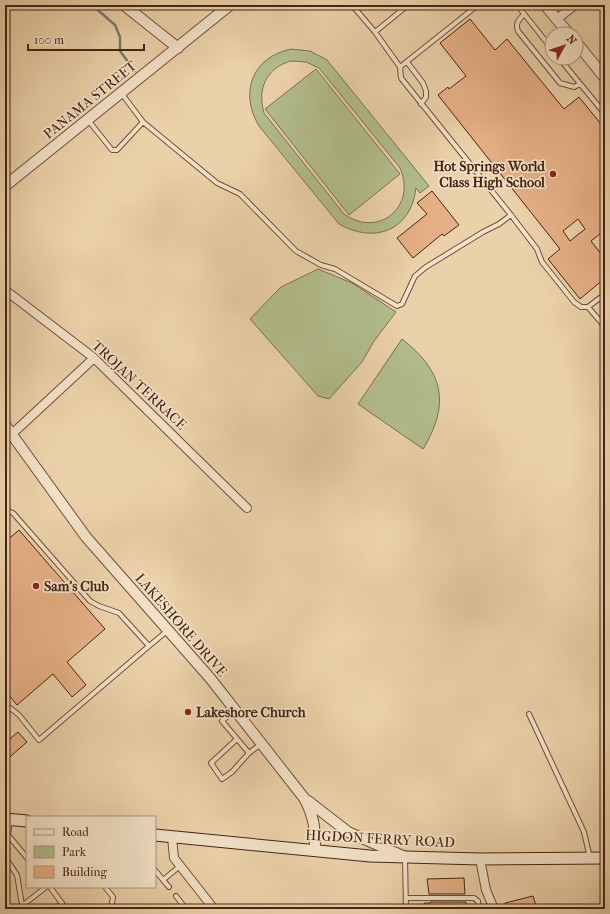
<svg xmlns="http://www.w3.org/2000/svg" width="610" height="914" font-family="'IM FELL French Canon',serif">
<rect width="100%" height="100%" fill="#ebd1a9"/>
<filter id="stains"><feTurbulence type="fractalNoise" baseFrequency=".005" numOctaves="4"/><feColorMatrix values="0 0 0 0 .2 0 0 0 0 .09 0 0 0 0 .02 0 0 0 .5 -.17"/></filter>
<radialGradient id="worn" r=".72"><stop offset=".6" stop-color="#630" stop-opacity="0"/><stop offset="1" stop-color="#630" stop-opacity=".3"/></radialGradient>
<!-- green -->
<path fill="#b2bd8c" stroke="#7c7050" fill-rule="evenodd" d="M291,49L310,51L327,60L429,186L420,193L416,188C411,231 374,244 339,224L259,126C239,93 252,57 291,49ZM291,61L306,62L319,68L400,168C417,206 379,239 344,214L264,113C257,89 266,68 291,61Z
M316,69L400,174L349,215L265,109Z
M318,269L352,283L396,312L374,341L362,362L329,399L318,396L250,319L281,287Z
M402,339C443,371 451,403 423,449L358,404Z"/>
<g fill="none" stroke-linecap="round" stroke-linejoin="round">
<!-- stream -->
<path stroke="#797b72" stroke-width="2.5" d="M92,5L115,25L120,37V51L135,71"/>
</g>
<!-- building -->
<path fill="#e6b086" stroke="#472414" fill-rule="evenodd" d="M470,19L495,50L507,39L564,109L579,97L605,129V230L591,241L605,259V278L580,299L548,259L560,249L438,95L448,87L449,89L466,76L440,43ZM578,219L585,229L570,241L563,231Z
M432,191L459,225L444,236L442,234L413,258L397,238L427,214L417,203Z
M19,530L105,629L67,662L86,685L72,697L53,674L17,705L5,690V542Z
M18,732L27,742L5,761V743Z
M464,878L465,894H429L427,879Z
M533,896L537,909H506L505,903Z
M430,902H466V909H425L424,903H430Z"/>
<g fill="none" stroke-linecap="round" stroke-linejoin="round">
<defs>
<path id="service" d="M352,5L375,32L400,67L478,5
M517,5L552,49
M524,14C519,20 515,23 518,31L560,83L574,87L580,84
M375,32L408,5
M559,58L605,114
M407,62L423,83L426,91V97L421,104
M400,67L401,78L511,215
M88,120L112,150H117L143,122L122,94
M143,122L217,183L240,194L296,251L321,265L335,269L397,306L402,304L415,276L426,267L483,232L499,224L511,215L537,249L542,262L574,302L581,307H588L605,294
M588,307L605,327
M5,510L13,513L90,601L99,606L119,613L149,646L167,631
M5,704L19,715L39,740L149,646
M235,710L222,721L249,753L261,744
M529,714L584,832L590,858
M237,739L211,763L222,779L232,772L249,753
M10,820L8,835L27,858
M5,857L17,875L22,905
M405,857L406,909
M155,870L163,880
M50,887L66,909
M105,887L113,897L111,909
M169,887L163,880L180,866
M176,896L186,909
M406,898H474L478,901L479,909
M18,909L46,887
M55,909L62,903"/>
<path id="minor" d="M557,19L575,5
M5,290L94,358L247,508
M12,434L94,358
M172,837L174,858L214,909
M480,859L486,890L494,909"/>
<path id="tertiary" d="M124,5L178,48
M545,5L569,34
M576,42L605,78
M5,186L230,5
M5,425L86,537L210,678L304,798C315,818 315,829 315,851
M308,801L348,832L403,856"/>
<path id="secondary" d="M5,819L27,821
M155,835L370,856L480,859L605,858"/>
</defs>
<!-- service casing -->
<use href="#service" stroke="#704f39" stroke-width="6"/>
<!-- minor casing -->
<use href="#minor" stroke="#704f39" stroke-width="10"/>
<!-- tertiary casing -->
<use href="#tertiary" stroke="#704f39" stroke-width="12"/>
<!-- secondary casing -->
<use href="#secondary" stroke="#472414" stroke-width="13"/>
<!-- service -->
<use href="#service" stroke="#f2e1c7" stroke-width="4"/>
<!-- minor -->
<use href="#minor" stroke="#f2e1c7" stroke-width="8"/>
<!-- tertiary -->
<use href="#tertiary" stroke="#f2e1c7" stroke-width="10"/>
<!-- secondary -->
<use href="#secondary" stroke="#f2e1c7" stroke-width="11"/>
</g>
<!-- markers -->
<g fill="#8f2418" stroke="#f2e1c7" stroke-width="1.5">
<circle cx="553" cy="174" r="4"/>
<circle cx="36" cy="586" r="4"/>
<circle cx="188" cy="712" r="4"/>
</g>
<g text-anchor="middle" dominant-baseline="central" stroke-width="3.5" stroke-linejoin="round" paint-order="stroke">
<!-- street labels -->
<g font-size="14" fill="#472414" stroke="#f2e1c7">
<text transform="translate(90 100) rotate(-39)">PANAMA STREET</text>
<text transform="translate(139 385) rotate(43)">TROJAN TERRACE</text>
<text transform="translate(181 625) rotate(49)">LAKESHORE DRIVE</text>
<text transform="translate(380 839) rotate(3)">HIGDON FERRY ROAD</text>
</g>
<!-- poi labels -->
<g font-size="14" font-weight="bold" fill="#472414" stroke="#f2e1c7" text-anchor="start">
<text x="545" y="166" text-anchor="end">Hot Springs World<tspan x="545" dy="16">Class High School</tspan></text>
<text x="44" y="586">Sam's Club</text>
<text x="196" y="712">Lakeshore Church</text>
</g>
</g>
<!-- margin -->
<rect width="610" height="914" fill="none" stroke="#ebd1a9" stroke-width="20"/>
<rect x="6" y="6" width="598" height="902" fill="none" stroke="#472414" stroke-width="2"/>
<rect x="10" y="10" width="590" height="894" fill="none" stroke="#472414"/>
<!-- legend -->
<rect x="26" y="816" width="130" height="72" fill="#f2e1c7" stroke="#ae957f"/>
<rect x="34" y="829" width="20" height="6" fill="#f2e1c7" stroke="#ae957f"/>
<text x="62" y="836" font-size="12" fill="#472414">Road</text>
<rect x="34" y="846" width="20" height="12" fill="#b2bd8c" stroke="#ae957f"/>
<text x="62" y="856" font-size="12" fill="#472414">Park</text>
<rect x="34" y="866" width="20" height="12" fill="#e6b086" stroke="#ae957f"/>
<text x="62" y="876" font-size="12" fill="#472414">Building</text>
<!-- north arrow -->
<g transform="translate(564 46) rotate(50)"><circle r="19" fill="#f2e1c7" stroke="#ae957f"/>
<path d="M0-3L7 15L0 10L-7 15Z" fill="#8f2418"/>
<text y="-6" font-size="11" font-weight="bold" text-anchor="middle" fill="#472414">N</text>
</g>
<!-- scale -->
<path d="M28 44v6h116v-6" fill="none" stroke="#472414" stroke-width="2"/>
<text x="34" y="44" font-size="12" fill="#472414" stroke="#f2e1c7" stroke-width="3" paint-order="stroke">100 m</text>
<rect width="100%" height="100%" filter="url(#stains)"/>
<rect width="100%" height="100%" fill="url(#worn)"/>
</svg>
